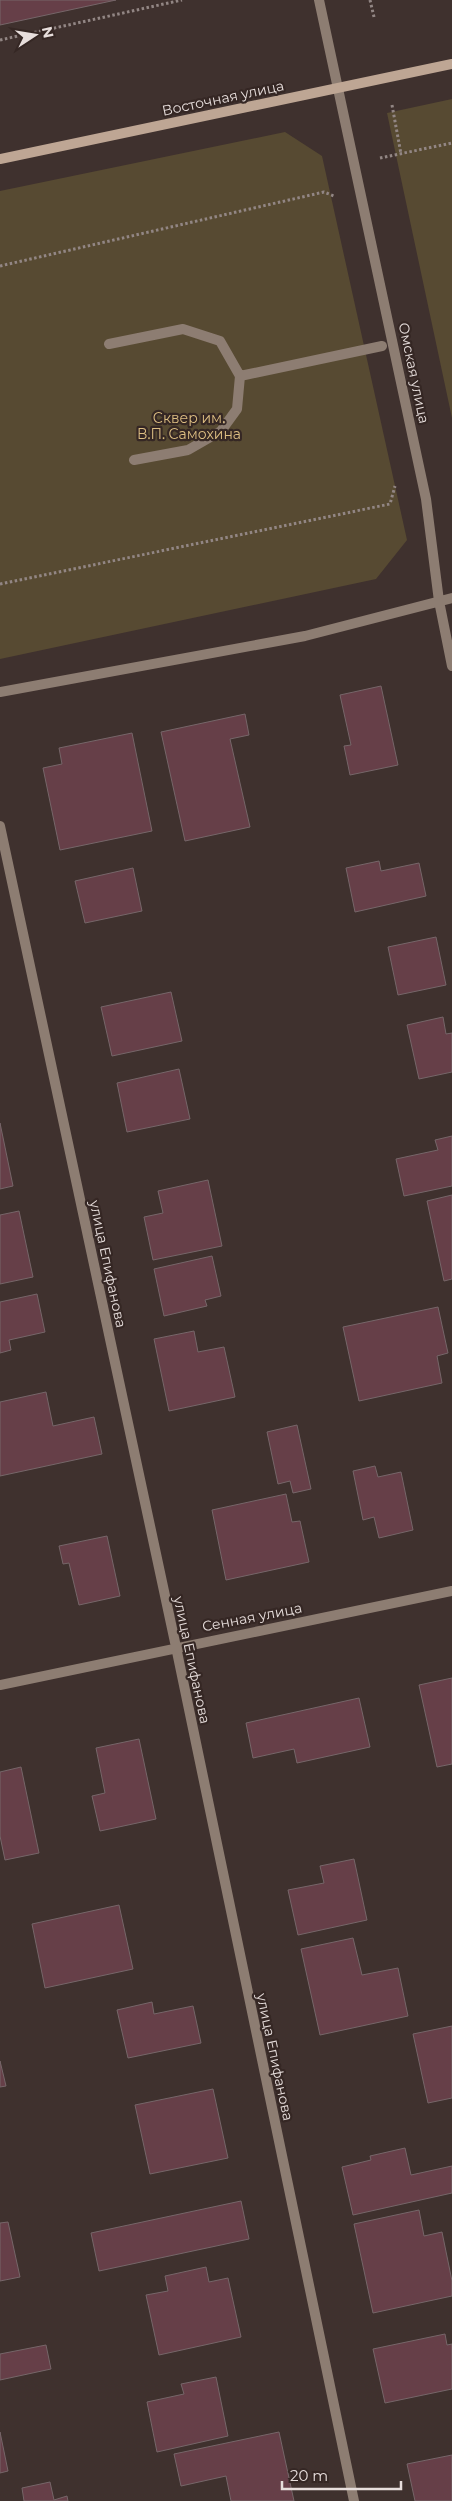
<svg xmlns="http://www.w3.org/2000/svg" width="452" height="2501" font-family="Montserrat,sans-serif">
<rect width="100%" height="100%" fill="#3f312e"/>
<!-- green -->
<path fill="#574a32" d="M452,99V418L387,113Z
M285,132L322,156L407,540L376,579L0,659V191Z"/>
<!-- building -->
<path fill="#663f48" stroke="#766669" d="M0,0H116L0,25Z
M381,686L398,765L350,775L344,746L351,745L340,695Z
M245,714L249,735L230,739L250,827L185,841L161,732Z
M132,733L152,831L60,850L43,768L62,764L59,748Z
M379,861L381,871L419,863L426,896L355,912L346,868Z
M133,868L142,911L85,923L75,881Z
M436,937L446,985L398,995L388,947Z
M171,992L182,1041L112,1056L101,1007Z
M443,1017L446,1034L452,1033V1072L419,1079L407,1025Z
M179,1069L190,1119L127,1132L117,1083Z
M0,1123L13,1186L0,1189Z
M452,1136V1186L404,1196L396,1159L438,1150L435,1140Z
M208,1180L222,1246L153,1260L144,1217L163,1213L158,1191Z
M452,1195V1279L444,1281L427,1201Z
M19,1211L33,1277L0,1284V1215Z
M212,1256L221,1296L205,1300L207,1306L164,1316L154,1269Z
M37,1294L45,1332L9,1340L11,1350L0,1353V1302Z
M438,1307L448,1353L437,1356L442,1383L359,1401L343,1327Z
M194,1331L198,1352L224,1347L235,1397L169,1411L154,1339Z
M46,1392L53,1426L94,1417L102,1454L0,1476V1402Z
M297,1425L311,1489L293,1493L290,1481L278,1484L267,1432Z
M375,1466L378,1477L401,1472L413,1530L379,1538L374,1517L363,1520L353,1471Z
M286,1494L292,1522L300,1521L309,1562L226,1580L212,1510Z
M107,1536L120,1596L79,1605L69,1563L63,1564L59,1546Z
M452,1678V1764L437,1767L419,1685Z
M359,1698L370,1747L297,1763L294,1749L253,1758L246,1723Z
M139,1739L156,1819L100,1831L92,1796L105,1793L96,1748Z
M21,1767L39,1853L5,1860L0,1836V1772Z
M354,1859L367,1920L298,1935L288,1890L324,1883L320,1866Z
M119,1905L133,1969L45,1988L32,1924Z
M353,1938L362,1975L398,1968L408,2016L320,2035L301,1949Z
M152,2002L154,2014L193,2006L201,2043L128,2058L117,2010Z
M452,2026V2098L428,2103L413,2034Z
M0,2061L6,2086L0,2087Z
M213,2089L228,2158L150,2174L135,2105Z
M405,2148L411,2175L452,2166V2193L353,2215L342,2167L371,2160L370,2156Z
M241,2201L249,2239L99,2271L91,2233Z
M419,2210L424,2236L442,2232L452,2281V2296L373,2313L354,2224Z
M8,2222L20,2277L0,2281V2223Z
M206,2267L209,2282L228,2278L241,2337L159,2355L146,2295L168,2291L165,2276Z
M445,2334L447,2345L452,2344V2389L385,2403L373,2349Z
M46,2345L51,2369L0,2380V2354Z
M216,2377L228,2436L157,2452L147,2402L184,2394L181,2384Z
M0,2432L8,2471L0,2473Z
M279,2432L294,2501H231L226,2476L181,2486L174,2454Z
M452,2455V2501H415L407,2464Z
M50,2482L54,2500L67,2496L68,2501H24L22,2488Z"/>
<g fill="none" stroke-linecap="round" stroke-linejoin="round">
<!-- path -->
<path stroke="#928684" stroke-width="3" stroke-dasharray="2.5 2.5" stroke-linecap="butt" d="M370,0L374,17
M0,40L182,0
M392,105L401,154
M380,158L452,143
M0,266L324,192L334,196
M0,584L390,504L395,486"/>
<!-- street -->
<path stroke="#8d7d72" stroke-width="10" d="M319,0L426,499L439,601L452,666
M109,344L183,329L220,341L240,376L382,346
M134,460L188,450L221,431L237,409L240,376
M0,692L305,636L452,598
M0,826L176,1647L354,2501
M0,1685L452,1591"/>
<!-- secondary -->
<path stroke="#bea694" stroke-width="10" d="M0,159L452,64"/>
</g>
<g text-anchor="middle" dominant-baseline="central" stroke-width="4.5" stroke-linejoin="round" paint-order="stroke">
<!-- street labels -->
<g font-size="14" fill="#e7dedc" stroke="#352724">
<text transform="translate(223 98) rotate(-12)">Восточная улица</text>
<text transform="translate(414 373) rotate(78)">Омская улица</text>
<text transform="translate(108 1264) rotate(78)">улица Епифанова</text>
<text transform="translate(252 1617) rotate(-11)">Сенная улица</text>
<text transform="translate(192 1660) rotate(78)">улица Епифанова</text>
<text transform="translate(275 2057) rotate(78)">улица Епифанова</text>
</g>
<!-- park labels -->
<g font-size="14" fill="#ddbe82" stroke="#352724">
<text x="189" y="418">Сквер им.<tspan x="189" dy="16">В.П. Самохина</tspan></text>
</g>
</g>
<!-- north arrow -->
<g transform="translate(35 35) rotate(78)" stroke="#352724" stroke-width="4" paint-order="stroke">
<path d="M0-4L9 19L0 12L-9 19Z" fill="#e7dedc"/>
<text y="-8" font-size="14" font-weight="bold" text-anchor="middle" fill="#e7dedc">N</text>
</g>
<!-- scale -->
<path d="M282 2481v8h119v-8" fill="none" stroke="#e7dedc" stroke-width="2.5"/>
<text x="290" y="2481" font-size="15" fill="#e7dedc" stroke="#352724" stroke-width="4" paint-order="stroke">20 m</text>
</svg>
